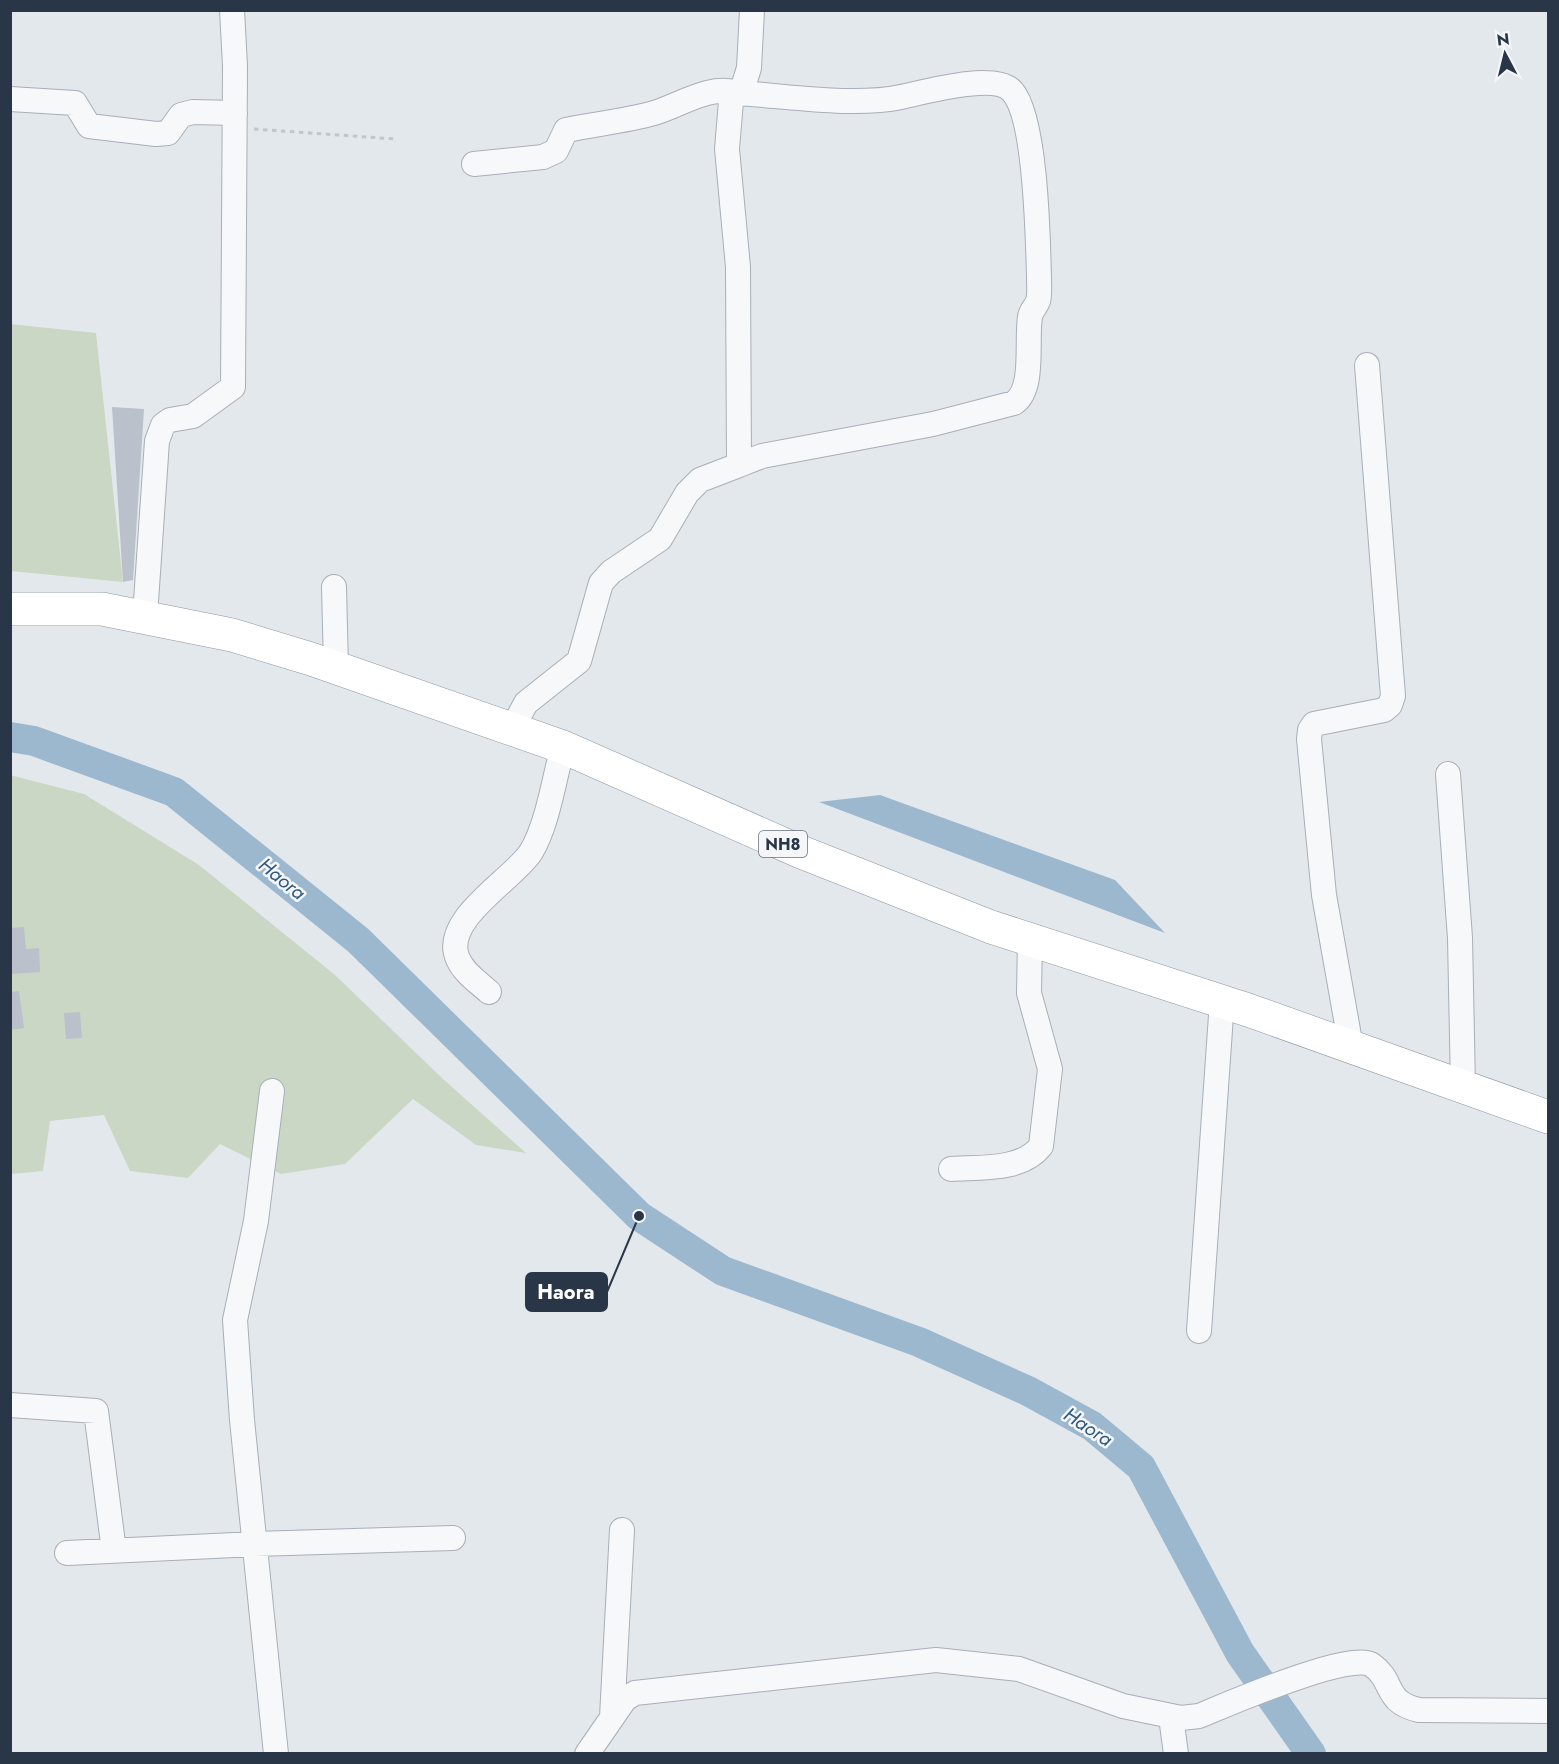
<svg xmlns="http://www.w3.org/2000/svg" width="1559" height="1764" font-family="Jost,sans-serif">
<rect width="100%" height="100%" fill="#e3e8ec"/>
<!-- green -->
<path fill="#cad7c4" d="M10,324L96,333L123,582L11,571Z
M10,775L84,794L199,865L335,975L443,1079L526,1153L476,1145L413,1099L345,1164L281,1174L220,1144L188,1178L130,1171L104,1115L50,1121L43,1171L11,1174Z"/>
<!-- water -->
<path fill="#9cb8cf" d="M880,795L1115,880L1165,933L819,802Z"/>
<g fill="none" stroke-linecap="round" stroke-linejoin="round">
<!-- river -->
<path stroke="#9cb8cf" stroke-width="30" d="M10,737L34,741L174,792L358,940L639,1216L723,1271L919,1342L1028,1391L1092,1426L1141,1467L1240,1653L1311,1754"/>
</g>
<!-- building -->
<path fill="#bac1cb" d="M112,407L144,409L133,580L123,582Z
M24,927L26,949L39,948L40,972L10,974V928Z
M19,991L24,1028L10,1030V992Z
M80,1012L82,1038L66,1039L64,1013Z"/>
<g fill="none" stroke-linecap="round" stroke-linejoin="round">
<defs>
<path id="minor" d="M10,99L75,103L89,126L156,134L168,133L181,115L193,112L235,113
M474,164L543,157L556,151L566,130C595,124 626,121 654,113C681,105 709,84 738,93C788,96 854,107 901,97C925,92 994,72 1012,91C1036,117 1038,240 1039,278C1039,285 1040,295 1038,301C1036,307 1031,310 1030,317C1026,341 1035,389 1014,403L933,424L762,456L739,465
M334,587L336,667
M145,616L157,441L163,425L170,420L193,416L233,387L235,66L232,10
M512,729L526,703L579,661L601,583L611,572L660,539L687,493L700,480L739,465L738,267L727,149L731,101L743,87L749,68L752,10
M1448,774L1460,938L1463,1087
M489,992C478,982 464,973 458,959C440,920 513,880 531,852C548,824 554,778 563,747
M1351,1047L1324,895L1309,739L1310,730L1314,724L1384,710L1390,705L1393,696L1367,365
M272,1091L256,1221L235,1320L242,1420L276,1754
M951,1169C980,1167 1022,1171 1041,1146L1050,1069L1029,993L1030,939
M1199,1331L1222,1001
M10,1405L96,1411L114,1551
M67,1553L255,1544L453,1538
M612,1717L622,1530
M1171,1717L1176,1754
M587,1754L625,1699L635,1693L936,1660L1019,1669L1123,1706L1181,1718L1199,1716C1226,1705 1352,1650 1372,1665C1395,1681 1383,1702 1419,1710L1548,1711"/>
<path id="highway" d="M10,609H102L232,635L311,659L563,747L801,852L991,927L1248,1010L1548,1117"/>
</defs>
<!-- minor casing -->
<use href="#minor" stroke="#a7afb7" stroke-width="26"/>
<!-- highway casing -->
<use href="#highway" stroke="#8a96a4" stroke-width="34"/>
<!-- path -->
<path stroke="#c1c6cb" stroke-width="3" stroke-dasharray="4.5 4.5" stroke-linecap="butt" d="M254,129L395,139"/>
<!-- minor -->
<use href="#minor" stroke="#f7f8fa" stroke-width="24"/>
<!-- highway -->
<use href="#highway" stroke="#fff" stroke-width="33"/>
</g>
<g text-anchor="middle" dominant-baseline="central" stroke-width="5" stroke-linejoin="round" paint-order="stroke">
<!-- shield labels -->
<rect fill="#f4f6f9" stroke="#66707c" stroke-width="1.5" x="759" y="831" width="48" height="26" rx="4.5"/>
<g font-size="16" font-weight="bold" fill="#293647">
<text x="783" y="844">NH8</text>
</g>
<!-- water labels -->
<g font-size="20" font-style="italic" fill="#30587e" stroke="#f4f6f9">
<text transform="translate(282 879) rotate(39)">Haora</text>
<text transform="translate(1088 1427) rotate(33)">Haora</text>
</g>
</g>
<!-- callouts -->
<path fill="none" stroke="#293647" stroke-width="2" d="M639 1216L607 1292"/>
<circle fill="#293647" stroke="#f4f6f9" stroke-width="2" cx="639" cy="1216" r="6"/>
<rect fill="#293647" stroke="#293647" stroke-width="2" x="526" y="1273" width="81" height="38" rx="6"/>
<g font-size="20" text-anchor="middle" font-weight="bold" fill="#fff">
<text x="566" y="1299">Haora</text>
</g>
<!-- border -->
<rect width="1559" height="1764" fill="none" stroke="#293647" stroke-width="24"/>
<!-- north arrow -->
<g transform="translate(1505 54) rotate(353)" stroke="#f4f6f9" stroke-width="4.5" paint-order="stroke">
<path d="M0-4.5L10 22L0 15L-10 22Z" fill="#293647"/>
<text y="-9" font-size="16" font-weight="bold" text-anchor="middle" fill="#293647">N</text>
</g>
</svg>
